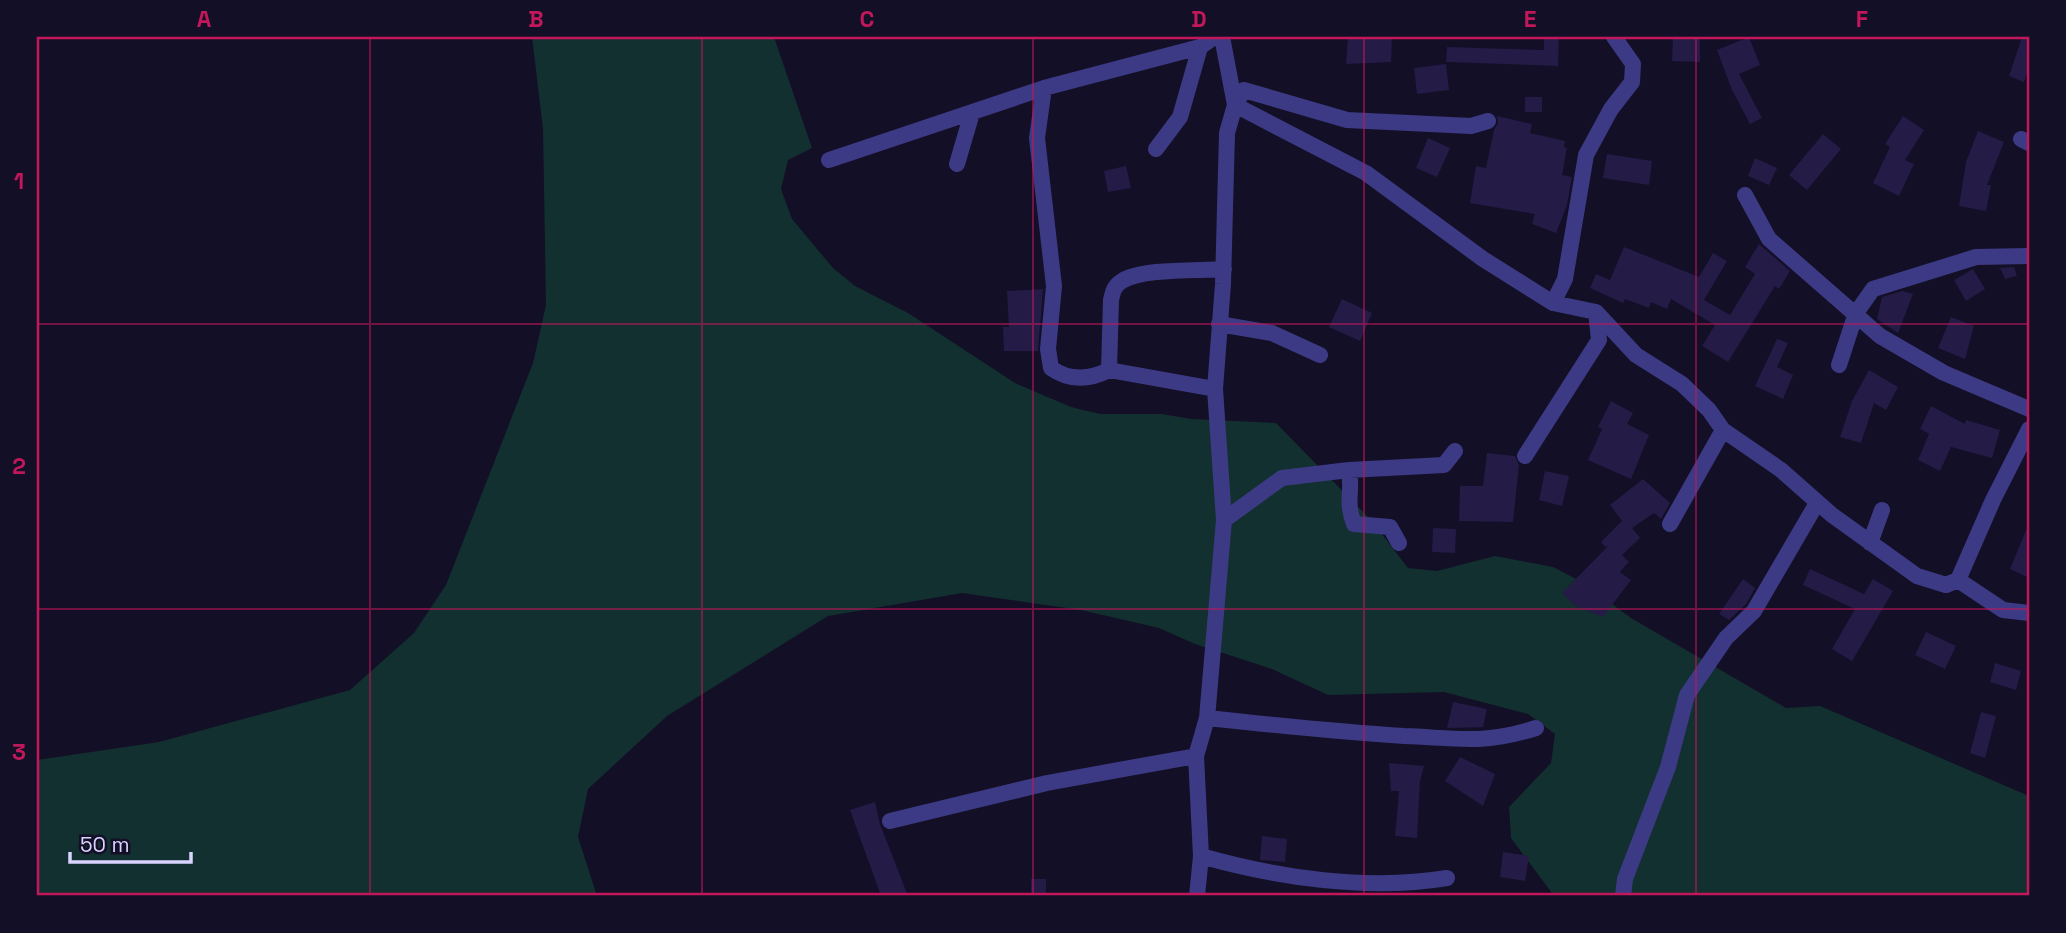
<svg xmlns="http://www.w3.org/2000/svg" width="2066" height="933" font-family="'Space Grotesk',sans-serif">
<rect width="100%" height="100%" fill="#130f26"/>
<!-- green -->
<path fill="#12302f" d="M532,37H774L812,148L788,160L781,189L792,219L833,268L855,286L908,313L1015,383L1071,407L1100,414H1162L1191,419L1276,423L1371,520L1408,568L1437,571L1495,556L1553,567L1582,582L1631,618L1786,708L1820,706L2029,796V896H1554L1511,838L1509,807L1551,763L1555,734L1528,714L1444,692L1328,695L1272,669L1195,644L1159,628L1081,610L962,593L828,616L667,716L588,789L578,837L597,896H37V760L159,742L350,690L414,633L446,585L533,363L546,305L543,129Z"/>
<!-- building -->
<path fill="#241b47" d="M1348,37H1392L1391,62L1346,64Z
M1544,37H1559L1558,66L1446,62L1447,47L1544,50Z
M1673,37H1700V62L1672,61Z
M1749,37L1760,65L1739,74L1762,118L1750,124L1732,90L1717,50Z
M2022,37H2029V68L2024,82L2009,76Z
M1446,64L1449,90L1417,94L1414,68Z
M1525,97H1542V112H1525Z
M1497,116L1532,124L1530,133L1565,141L1564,147L1567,148L1562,175L1572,177L1567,205L1556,233L1532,224L1535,214L1470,203L1476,166L1486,168L1494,130L1498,123Z
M1903,116L1924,130L1905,160L1914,164L1899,196L1873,183L1890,147L1885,144Z
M1978,131L2004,142L1987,185H1991L1986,211L1959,206L1966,162Z
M1823,134L1841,149L1807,190L1789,175Z
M1428,138L1450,148L1437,177L1416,168Z
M1607,154L1652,161L1649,185L1603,178Z
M1755,158L1777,168L1769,185L1748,176Z
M1126,166L1131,188L1108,192L1104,171Z
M1759,244L1790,271L1779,289L1775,286L1728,362L1702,346L1715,325L1671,299L1667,309L1651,302L1649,308L1625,299L1623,303L1590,288L1596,274L1610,280L1624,247L1699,277L1713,253L1727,261L1704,300L1730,315L1755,274L1745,267Z
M2014,267L2017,276L2005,279L2000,268Z
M1973,269L1985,289L1966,301L1954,280Z
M1043,289L1038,351H1004L1003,327H1009L1007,291Z
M1902,291L1913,294L1898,333L1877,319L1882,297Z
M1342,299L1372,313L1360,341L1329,327Z
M1951,317L1974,326L1965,359L1938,348Z
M1777,339L1788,343L1777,367L1793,375L1783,399L1755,386Z
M1869,370L1898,387L1886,410L1874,403L1861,443L1840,437L1852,401Z
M1611,401L1633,413L1627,424L1649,435L1631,479L1588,460L1602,429L1598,427Z
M1931,406L1965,424L1966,420L2000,430L1992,458L1951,447L1940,471L1918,460L1929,434L1920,429Z
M1487,453L1515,456L1519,465L1513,522L1459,521L1460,486H1483Z
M1545,471L1569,476L1562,506L1539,500Z
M1643,479L1670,503L1661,519L1654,513L1632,528L1640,538L1622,555L1629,562L1620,572L1631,580L1603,617L1575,606L1562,593L1608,546L1605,547L1601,542L1622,521L1610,505Z
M2029,523V578L2010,569Z
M1433,528L1456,529L1455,553L1432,552Z
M1810,569L1864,594L1873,579L1893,591L1852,661L1832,649L1855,609L1803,585Z
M1743,579L1755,588L1746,604L1729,620L1719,614Z
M1926,632L1956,646L1945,669L1915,655Z
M1995,663L2021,671L2016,690L1990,682Z
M1453,702L1487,709L1483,727H1491L1447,728Z
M1981,712L1996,716L1985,758L1970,753Z
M1460,757L1495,774L1483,806L1445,781Z
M1389,763L1424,766L1420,781L1417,838L1395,836L1399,791H1391Z
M875,802L880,824L908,896H881L850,810Z
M1262,836L1287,839L1285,862L1260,860Z
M1503,852L1529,856L1525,881L1500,877Z
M1031,879H1046V896H1031Z"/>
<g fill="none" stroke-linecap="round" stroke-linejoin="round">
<!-- street -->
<path stroke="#3d3a85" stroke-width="16" d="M1044,88L1037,138L1054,286L1048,349L1051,368C1069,381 1089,380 1109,370L1111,300C1113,291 1114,286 1122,281C1142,268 1199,271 1224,269
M1488,121L1471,126L1347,120L1244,90L1235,105L1366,173L1483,259L1553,303L1596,312L1636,355L1682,384L1709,410L1723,430L1781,470L1832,515L1917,576L1946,585L1958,580L1993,500L2029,429
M2021,139L2029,143
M1156,149L1180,117L1200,47
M829,160L1044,88L1200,47L1214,37
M957,164L972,113
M1745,195L1769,239L1880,336L1944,373L2029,409
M1553,303L1565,279L1586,155L1611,109L1632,82L1633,64L1614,37
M1219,324L1272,333L1320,355
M1839,365L1856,313L1873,289L1976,257L2029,256
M1109,370L1215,389
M1525,456L1599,340L1596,312
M1349,470C1353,493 1345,501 1354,524L1390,527L1399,543
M1224,520L1282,478L1349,470L1444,465L1455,451
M1670,524L1723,430
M1870,543L1882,510
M1958,580L2003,610L2029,613
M1207,718C1272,725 1338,732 1404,736C1457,738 1482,745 1536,728
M890,821L1047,783L1196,756
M1201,856C1278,878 1368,891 1447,878
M1197,896L1201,856L1196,756L1207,718L1224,520L1215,389L1223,284L1227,133L1235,105L1222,37
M1623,896L1625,879L1668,767L1687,695L1726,638L1754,611L1817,503"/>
</g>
<!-- grid -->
<path fill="none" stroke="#c2185b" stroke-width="2" stroke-opacity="0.55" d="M370,37V896M702,37V896M1033,37V896M1364,37V896M1696,37V896M37,324H2029M37,609H2029"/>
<!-- border -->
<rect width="2066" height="933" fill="none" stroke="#130f26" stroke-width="77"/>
<!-- scale -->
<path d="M70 852v10h121v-10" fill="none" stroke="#d9d4ff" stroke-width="3.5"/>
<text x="80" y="852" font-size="21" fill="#d9d4ff" stroke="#130f26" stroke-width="5" paint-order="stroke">50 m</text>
<rect x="38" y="38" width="1990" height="856" fill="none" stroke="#c2185b" stroke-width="2.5"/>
<g font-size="23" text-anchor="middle" font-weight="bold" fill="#c2185b">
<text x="204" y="27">A</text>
<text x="536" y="27">B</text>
<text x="867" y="27">C</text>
<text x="1199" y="27">D</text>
<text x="1530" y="27">E</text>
<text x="1862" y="27">F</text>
<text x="19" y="189">1</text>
<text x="19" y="474">2</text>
<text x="19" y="760">3</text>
</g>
</svg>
